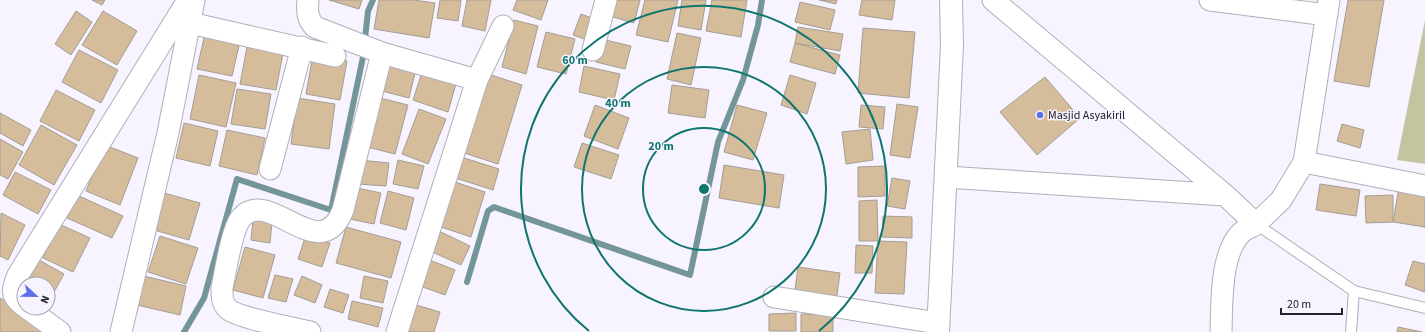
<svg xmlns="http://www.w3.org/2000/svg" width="1425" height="332" font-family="'Source Sans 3',sans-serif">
<rect width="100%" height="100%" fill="#f7f3ff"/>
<!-- green -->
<path fill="#c3c5a1" d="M1425,20V164L1397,160Z"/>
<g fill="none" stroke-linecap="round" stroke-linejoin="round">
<!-- stream -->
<path stroke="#74969b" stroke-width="6" d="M467,282L488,211L494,207L690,275L718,142L743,80L758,25L762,0
M184,332L204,298L237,179L331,210L363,57L368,11L373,0"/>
</g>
<!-- building -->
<path fill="#d5bd9c" stroke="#a49d94" d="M92,0H105L102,5Z
M329,0H362L359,9Z
M379,0H414L435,3L429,38L374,29Z
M440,0H461L458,21L437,18Z
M467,0H491L485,31L462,26Z
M517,0H548L541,20L513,10Z
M611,0H640L634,23L606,15Z
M645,0H678L668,42L636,35Z
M682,0H706L701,30L678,26Z
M712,0H747L741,37L706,31Z
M819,0H837L836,4Z
M862,0H895L892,20L859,15Z
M1348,0H1384L1369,87L1334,81Z
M800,2L835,10L830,30L795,22Z
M76,11L92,22L71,55L55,44Z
M103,11L137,31L117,65L82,45Z
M581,14L597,20L590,41L573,35Z
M514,20L538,26L526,74L502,67Z
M798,27L843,34L840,51L795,43Z
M863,28L915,32L909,98L858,93Z
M206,29L241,37L232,76L197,69Z
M546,32L575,39L566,74L537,67Z
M677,33L701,38L691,85L667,79Z
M601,39L631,46L625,69L596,62Z
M248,42L284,48L276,90L240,84Z
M795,43L840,55L835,74L790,62Z
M79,50L118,70L101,103L62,82Z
M313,55L347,61L340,100L306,94Z
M385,61L416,69L409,98L378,90Z
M584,66L620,74L614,100L579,92Z
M423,69L457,80L448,112L413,100Z
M485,73L522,85L498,164L461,152Z
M199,75L236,83L226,127L190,119Z
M790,75L816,83L807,114L781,105Z
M1045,77L1080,118L1037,155L1000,112Z
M672,85L709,90L705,118L668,113Z
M237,89L271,94L265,129L231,124Z
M56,90L95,110L79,141L40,121Z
M297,98L335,104L329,149L291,144Z
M380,98L408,105L395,154L367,147Z
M897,104L918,107L910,158L890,155Z
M595,105L629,118L618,149L584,136Z
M737,105L767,113L753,160L724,152Z
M861,105L885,107L883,129L859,127Z
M419,109L446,119L428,164L402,154Z
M0,113L31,130L23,146L0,133Z
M184,123L218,131L210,166L176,158Z
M1342,124L1364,130L1360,148L1337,141Z
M41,125L77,145L54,185L19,165Z
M870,129L873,160L846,164L842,132Z
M227,130L265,138L257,175L219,166Z
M0,139L23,152L8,179L0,175Z
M582,143L619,155L611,179L574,167Z
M105,145L138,158L120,205L86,191Z
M458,156L499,169L493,190L452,177Z
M360,160L389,163L386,186L357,184Z
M398,160L424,166L418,189L393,184Z
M724,165L784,175L779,208L719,198Z
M885,166V196L858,197V167Z
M15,172L51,190L38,214L3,195Z
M892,178L910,181L905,209L887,206Z
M455,182L485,192L471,237L441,227Z
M1320,184L1360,190L1356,216L1316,210Z
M1399,187L1425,192V227L1393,222Z
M357,188L381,193L374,224L350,219Z
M388,191L414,198L406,230L380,223Z
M164,193L200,203L189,240L154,230Z
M77,195L123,216L112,238L67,218Z
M1393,195V222L1366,223L1365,196Z
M877,200L878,241H859V201Z
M1,213L25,225L8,260L0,256Z
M883,216L912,217V238L882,237Z
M253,219L272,222L270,243L251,240Z
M59,224L90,238L73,272L43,258Z
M346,227L401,242L391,278L336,263Z
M437,230L470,246L461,265L428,250Z
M306,235L330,243L322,267L298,259Z
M160,236L198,248L186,284L148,272Z
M878,241L907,242L904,294L875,293Z
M856,245L873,246L872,273H855Z
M245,247L275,255L263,298L233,290Z
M427,259L455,270L445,295L417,285Z
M39,260L64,274L48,303V284H25Z
M1413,261L1425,264V292L1405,285Z
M798,267L840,273L836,302L794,297Z
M275,275L293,279L286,302L268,298Z
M144,276L186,286L180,315L137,305Z
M302,276L322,285L315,303L294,295Z
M364,276L388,281L383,303L360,298Z
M330,289L349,295L343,313L324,307Z
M0,298L57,332H0Z
M352,301L383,308L378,327L348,319Z
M413,304L440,312L434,332H404Z
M796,313V331H769V314Z
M801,314L833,315V332H801Z
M1398,327L1422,332H1397Z"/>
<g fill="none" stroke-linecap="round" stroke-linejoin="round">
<defs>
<path id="lane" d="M1256,224L1354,291L1425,308
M1351,332L1354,291"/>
<path id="street" d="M308,0C307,11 307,19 315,27L382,53
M993,0L1225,195L1256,224L1281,200L1304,162L1329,0
M1210,0L1327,15
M190,23L335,56
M593,50L606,0
M477,80L503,26
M1304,162L1425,186
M270,169L302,47
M946,177L1225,195
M774,297L938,323
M24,306C10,296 12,289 18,275L188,0
M27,308L60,332
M121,332L168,133L194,0
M310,332C294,328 238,318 228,309C222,303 222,297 222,288C225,273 232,229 241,218C269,185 320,269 343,210L382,53L477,80L397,332
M1221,332C1222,304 1220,254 1241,233C1245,229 1252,227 1256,224"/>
<path id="secondary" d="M938,332L952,45L951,0"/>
</defs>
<!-- lane casing -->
<use href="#lane" stroke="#b1aeb9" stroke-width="12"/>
<!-- street casing -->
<use href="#street" stroke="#b1aeb9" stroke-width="23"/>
<!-- secondary casing -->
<use href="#secondary" stroke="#b1aeb9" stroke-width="24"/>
<!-- lane -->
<use href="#lane" stroke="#fff" stroke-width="10"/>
<!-- street -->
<use href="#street" stroke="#fff" stroke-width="21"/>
<!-- secondary -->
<use href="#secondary" stroke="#fff" stroke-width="22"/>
</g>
<!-- distance rings -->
<g fill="none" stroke="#0f766e" stroke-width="2">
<circle cx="704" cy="189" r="61"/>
<circle cx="704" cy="189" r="122"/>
<path d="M589 331A183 183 0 1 1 819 331"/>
</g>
<!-- markers -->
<circle fill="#5d70e7" stroke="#f7f3ff" stroke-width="1.5" cx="1040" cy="115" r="4"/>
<g text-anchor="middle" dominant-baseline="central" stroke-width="3" stroke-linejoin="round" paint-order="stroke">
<!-- poi labels -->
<g font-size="12" fill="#242327" stroke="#f7f3ff" text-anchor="start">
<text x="1048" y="115">Masjid Asyakiril</text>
</g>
</g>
<circle cx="704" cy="189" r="6" fill="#0f766e" stroke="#f7f3ff" stroke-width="2"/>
<g font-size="12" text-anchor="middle" font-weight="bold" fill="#0f766e" stroke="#f7f3ff" stroke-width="3" stroke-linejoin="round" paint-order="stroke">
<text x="575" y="64">60 m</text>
<text x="618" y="107">40 m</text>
<text x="661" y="150">20 m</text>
</g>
<!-- north arrow -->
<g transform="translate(36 296) rotate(112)"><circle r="19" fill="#f7f3ff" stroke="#a3a0a9"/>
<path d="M0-3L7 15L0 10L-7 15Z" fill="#5d70e7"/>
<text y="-6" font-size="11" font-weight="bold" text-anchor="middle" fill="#242327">N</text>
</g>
<!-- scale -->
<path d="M1281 308v6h61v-6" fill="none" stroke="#242327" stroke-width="2"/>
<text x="1287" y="308" font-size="12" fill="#242327" stroke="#f7f3ff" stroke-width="3" paint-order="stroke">20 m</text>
</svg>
